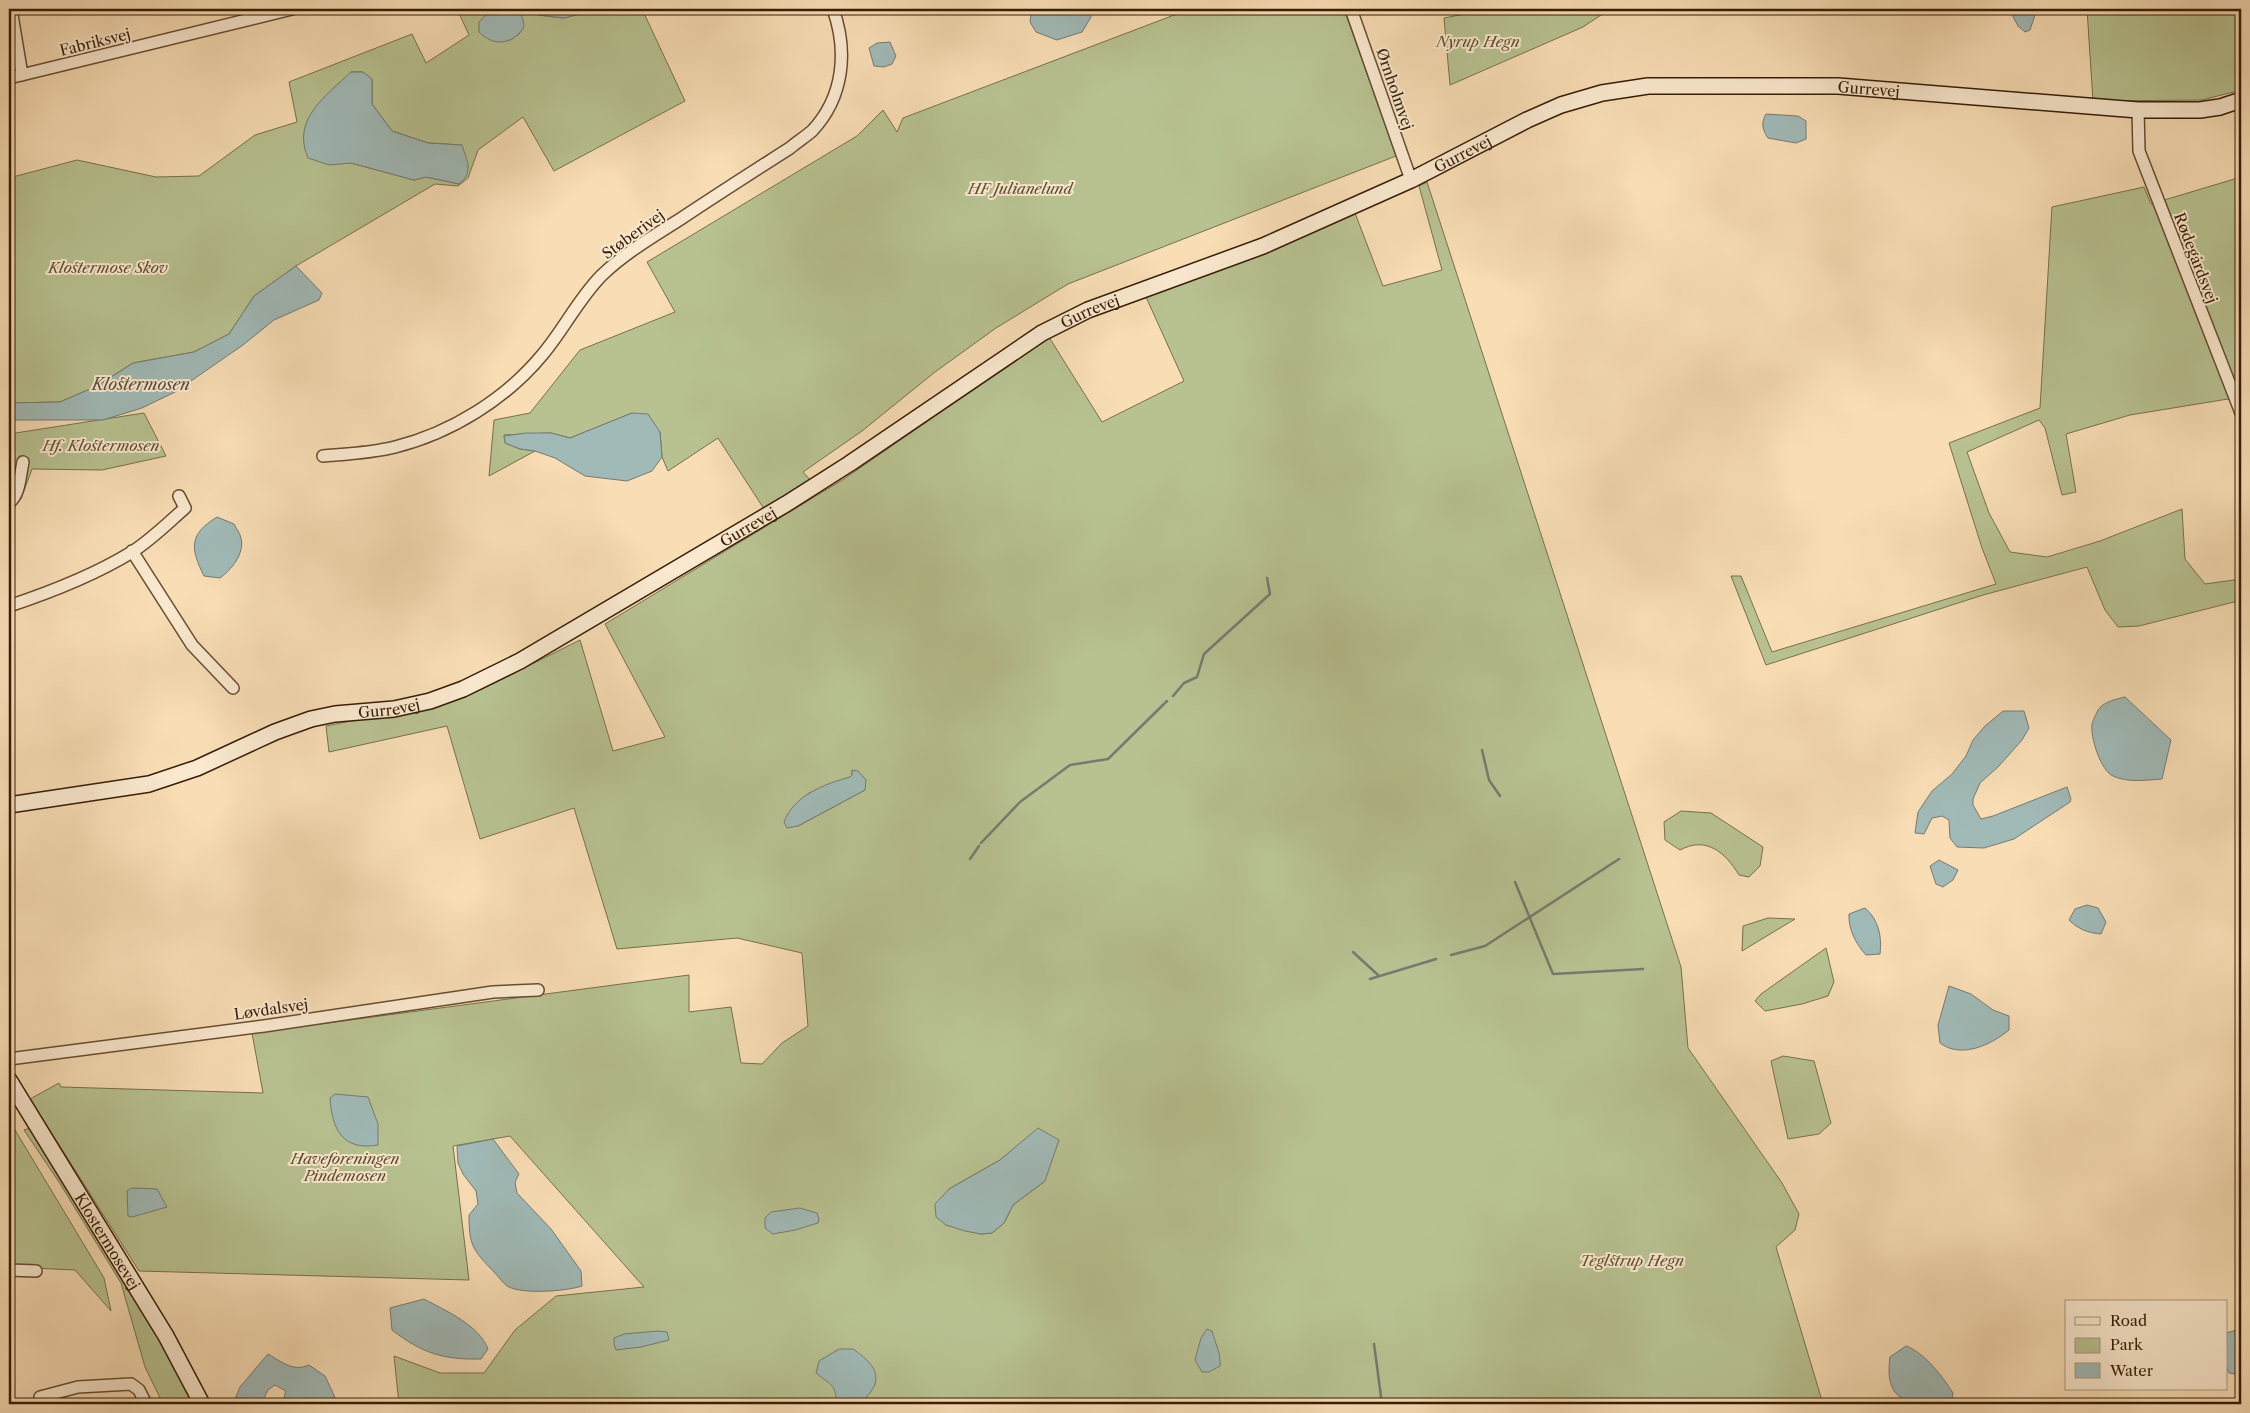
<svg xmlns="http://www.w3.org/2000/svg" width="2250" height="1413" font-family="'Libre Caslon Text',serif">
<rect width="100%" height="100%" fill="#f8ddb5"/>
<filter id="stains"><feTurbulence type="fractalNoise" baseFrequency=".004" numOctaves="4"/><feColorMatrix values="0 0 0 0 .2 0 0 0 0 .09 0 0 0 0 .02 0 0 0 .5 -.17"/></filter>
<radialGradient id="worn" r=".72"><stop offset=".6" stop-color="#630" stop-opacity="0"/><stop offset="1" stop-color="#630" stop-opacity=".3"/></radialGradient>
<!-- green -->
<path fill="#b8c291" stroke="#78704c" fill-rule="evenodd" d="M457,9H492L485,14L500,42L510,40L520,33L519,11L517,9H538V15L564,18L584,13L605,11L607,9H642L685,101L554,171L523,117L478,150L468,178L458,186L435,184L296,266L254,296L229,334L194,352L133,363L97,386L60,402L9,403V178L77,160L156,177L199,176L255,135L297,122L289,82L412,34L426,63L469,35ZM351,72H362L372,79V104L392,131L428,143L462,145L459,184L426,177L414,180L351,163Z
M1190,9H1344L1396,156L1068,284L996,328L935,372L862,431L803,472L813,483L766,512L718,438L668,471L662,457L660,432L632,413L570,438L551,433L504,435L505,443L520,449L535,451L489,476L494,420L530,413L580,350L675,312L647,262L857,136L883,110L897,132L903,118Z
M1490,9H1610L1583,27L1450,85L1444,18Z
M2087,9H2241V90L2202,100L2093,101Z
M2241,177V409L2228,399L2130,415L2066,434L2076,492L2062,495L2045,428L2039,420L1967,452L1989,513L2010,552L2047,557L2100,541L2182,509L2185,559L2205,584L2241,579V598L2234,602L2139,626L2118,627L2105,610L2087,567L1983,595L1766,665L1731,576H1741L1772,652L1996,584L1982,548L1949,443L2040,408L2052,207L2144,187L2151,204Z
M1427,182L1681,967L1688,1048L1782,1183L1799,1214L1795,1230L1776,1247L1823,1404H399L394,1356L440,1373H484L515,1330L556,1296L644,1287L510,1136L453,1146L469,1280L139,1271L30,1099L59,1083L61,1087L263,1093L252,1033L689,975V1012L731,1007L741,1063L762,1064L782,1043L808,1026L802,953L737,938L617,949L574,808L480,839L447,726L329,752L326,726L445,702L506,677L580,640L613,751L665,737L605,624L844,479L1049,337L1102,422L1184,381L1146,297L1355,213L1383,286L1442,270L1419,186ZM852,770L865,790L798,826L795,806L809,793L850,777L852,775ZM1017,1146L1045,1181L1013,1205L1004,1223L992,1233L981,1234L946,1225L949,1189L1000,1160Z
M144,413L166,456L102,470L32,469L21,499L9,508V434Z
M1681,811L1711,813L1763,847L1760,866L1749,877L1739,875C1725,852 1706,836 1680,850L1665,840L1664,822Z
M1768,918L1795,919L1742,951L1743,926Z
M1826,948L1834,982L1828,996L1802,1004L1765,1011L1755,1001L1761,994Z
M1783,1056L1814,1061L1831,1123L1819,1134L1788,1139L1771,1061Z
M9,1120L104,1278L111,1311L75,1270L9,1267Z
M30,1128L149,1319L195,1404H163L145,1367L121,1283L59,1182L24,1130Z"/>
<!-- water -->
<path fill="#a0bab7" stroke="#767b70" d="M492,9H517L523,19L524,27C513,45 493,47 479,32V22Z
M538,9H607L605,11L584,13L564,18L538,15Z
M1041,9H1092L1091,17L1082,32L1057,40L1036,32L1030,22L1031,15Z
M2009,9H2037L2030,30L2025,32L2018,26Z
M890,42L896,56L892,64L884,67L874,66L869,48L877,43Z
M351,72H363L372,79V104L392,131L428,143L462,145C467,161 474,172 459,184L426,177L414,180L351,163L329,165L308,158C291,119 326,96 351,72Z
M1766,114L1798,116L1806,121V139L1796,143L1768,138C1762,129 1761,123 1766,114Z
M296,266L322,293L319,300L274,320L243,345L175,392L142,408L103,420H9V403L60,402L97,386L133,363L194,352L229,334L254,296Z
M632,413L648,414L660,432L662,457L652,471L627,481L585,476L555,458L535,451L520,449L505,443L504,436L526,433H551L570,438Z
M217,517L234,524C236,528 240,533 241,538C245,554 231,570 220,578L204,576C190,548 189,534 217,517Z
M2125,697L2171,740L2162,779C2146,780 2128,783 2113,776C2101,771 2090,737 2092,724C2093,720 2096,714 2098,710C2103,702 2116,699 2125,697Z
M2003,711H2024L2029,728L2022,740L1999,766L1980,783L1973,799V805L1981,819L1993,816L2067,787L2071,799L2070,802L2014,839L1984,848L1957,847L1950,838L1949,820L1942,816L1932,818L1924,834L1915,833L1918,812L1932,791L1952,774L1966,756L1973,740L1985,726Z
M852,770L858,771L866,780L865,790L798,826L787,828L784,822C794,795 825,784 850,777L852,775Z
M1939,860L1958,870L1953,880L1943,887L1936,884L1930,866Z
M2087,905L2098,908L2106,922L2101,934C2088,933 2078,929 2069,920L2075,909Z
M1865,908C1879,920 1882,937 1880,954L1866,955C1856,944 1848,929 1849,914Z
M1949,986L1971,994L1993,1010L2009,1016V1030C1991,1045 1961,1059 1940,1043L1938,1025Z
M335,1094L368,1097L378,1124V1145C343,1151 332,1130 330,1098Z
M1038,1128L1059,1140L1045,1181L1013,1205L1004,1223L992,1233L981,1234L965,1231L946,1225L936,1217L935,1204L949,1189L1000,1160Z
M493,1139L519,1174L515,1182L517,1193L551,1229L581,1271L582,1286C567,1291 522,1295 507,1286C502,1282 498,1276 494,1272C473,1250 469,1246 469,1215L478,1204L476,1191L463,1174L458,1163L457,1146Z
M132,1188L157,1189L167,1207L132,1217L128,1216L127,1191Z
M800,1208L817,1213L819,1219L818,1223L795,1230L773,1234L765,1228V1218L771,1212Z
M424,1299C446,1311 479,1325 488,1349L481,1359C443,1360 422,1353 392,1330L390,1308Z
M1207,1329L1212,1331C1215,1343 1221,1353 1220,1366L1209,1372H1202L1195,1360L1201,1338Z
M2241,1329V1374L2240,1375L2229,1373L2226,1366V1333Z
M658,1331L667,1332L669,1340L641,1347L616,1350L614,1344V1338L624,1334Z
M1906,1346C1925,1353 1942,1376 1953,1393L1951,1404C1914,1404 1883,1407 1890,1357Z
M839,1349H853C864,1357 880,1368 875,1384C873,1391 865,1398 861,1404H836C837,1384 829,1384 816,1373L819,1361Z
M268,1354C282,1362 293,1372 309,1365L325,1376L338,1404H282L286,1391L275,1385L268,1390L261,1404H233L240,1387Z"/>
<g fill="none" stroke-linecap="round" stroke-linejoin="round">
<!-- stream -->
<path stroke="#767b70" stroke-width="2.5" d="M1173,696L1184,683L1197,677L1204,654L1270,594L1267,578
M1482,750L1489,780L1500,796
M981,843L1020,802L1070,765L1108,759L1167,701
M970,859L979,846
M1515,882L1553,974L1643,969
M1353,952L1378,975
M1451,955L1485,946L1619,859
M1370,979L1436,959
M1374,1344L1382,1404"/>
<defs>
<path id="street" d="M11,9L22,75
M1351,9L1411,180
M9,78L292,9
M2138,110L2139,151L2241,413
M323,456C347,454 371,453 395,447C451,433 506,399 543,354C564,329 579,298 602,275C626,252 654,236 682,218C718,194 754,171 790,148C797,142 805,137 812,131C844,97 848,51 833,9
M9,503C20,494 20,476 23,462
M132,551L192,645L233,688
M9,606C51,592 93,576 132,552C151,540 168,523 185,508L179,496
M9,1059L264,1026L493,992L538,990
M9,1270L36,1271
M40,1397L78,1387L131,1384L139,1390L146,1404"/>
<g id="secondary">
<path id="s1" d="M9,805L149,784L197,768L275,732L311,719L335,714L394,709L430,701L463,689L520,661L786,504L849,464L1042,333L1088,310L1263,246L1411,180L1527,120L1561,105L1602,93L1648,86H1838L2138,110H2200L2220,107L2241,100"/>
<path id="s2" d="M9,1080L166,1336L202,1404"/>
</g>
</defs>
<!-- street casing -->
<use href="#street" stroke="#674d32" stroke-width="14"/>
<!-- secondary casing -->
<use href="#secondary" stroke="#371d06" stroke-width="18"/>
<!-- street -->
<use href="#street" stroke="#fae9cf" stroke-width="11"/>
<!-- secondary -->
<use href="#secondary" stroke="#fae9cf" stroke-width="15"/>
</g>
<g text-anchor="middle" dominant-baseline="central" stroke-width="4" stroke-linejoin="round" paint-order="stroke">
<!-- park labels -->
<g font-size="15" font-style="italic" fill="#5e4f30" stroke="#fae9cf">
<text x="1478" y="41">Nyrup Hegn</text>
<text x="1020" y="188">HF Julianelund</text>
<text x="108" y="267">Klostermose Skov</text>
<text x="101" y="445">Hf. Klostermosen</text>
<text x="345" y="1158">Haveforeningen<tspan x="345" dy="17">Pindemosen</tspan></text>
<text x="1632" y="1260">Teglstrup Hegn</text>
</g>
<!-- street labels -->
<g font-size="15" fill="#371d06" stroke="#fae9cf">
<text transform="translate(95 42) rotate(-14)">Fabriksvej</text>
<text stroke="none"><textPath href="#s1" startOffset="2030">Gurrevej</textPath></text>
<text transform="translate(1395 89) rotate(71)">Ørnholmvej</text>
<text stroke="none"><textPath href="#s1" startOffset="1610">Gurrevej</textPath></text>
<text transform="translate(633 234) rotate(-36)">Støberivej</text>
<text transform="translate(2196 258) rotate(69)">Rødegårdsvej</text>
<text stroke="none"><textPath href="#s1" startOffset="1205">Gurrevej</textPath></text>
<text stroke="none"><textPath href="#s1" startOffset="800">Gurrevej</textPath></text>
<text stroke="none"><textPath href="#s1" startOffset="395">Gurrevej</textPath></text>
<text transform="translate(271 1009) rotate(-8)">Løvdalsvej</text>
<text stroke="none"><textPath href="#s2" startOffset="189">Klostermosevej</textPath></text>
</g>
<!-- water labels -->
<g font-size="16" font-style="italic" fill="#564c3b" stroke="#fae9cf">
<text x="141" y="384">Klostermosen</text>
</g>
</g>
<!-- margin -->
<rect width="2250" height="1413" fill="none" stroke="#f8ddb5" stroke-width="30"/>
<rect x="10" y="10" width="2230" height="1393" fill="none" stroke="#371d06" stroke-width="2.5"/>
<rect x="15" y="15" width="2220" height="1383" fill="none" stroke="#371d06"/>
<!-- legend -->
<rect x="2065" y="1300" width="162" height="90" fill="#fae9cf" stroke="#ac977f"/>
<rect x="2075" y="1317" width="25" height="8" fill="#fae9cf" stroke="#ac977f"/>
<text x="2110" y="1326" font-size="15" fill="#371d06">Road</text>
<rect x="2075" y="1338" width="25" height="15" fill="#b8c291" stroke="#ac977f"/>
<text x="2110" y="1350" font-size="15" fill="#371d06">Park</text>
<rect x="2075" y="1363" width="25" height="15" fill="#a0bab7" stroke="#ac977f"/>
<text x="2110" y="1376" font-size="15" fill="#371d06">Water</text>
<rect width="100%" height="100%" filter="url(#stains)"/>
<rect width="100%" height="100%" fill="url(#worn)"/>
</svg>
